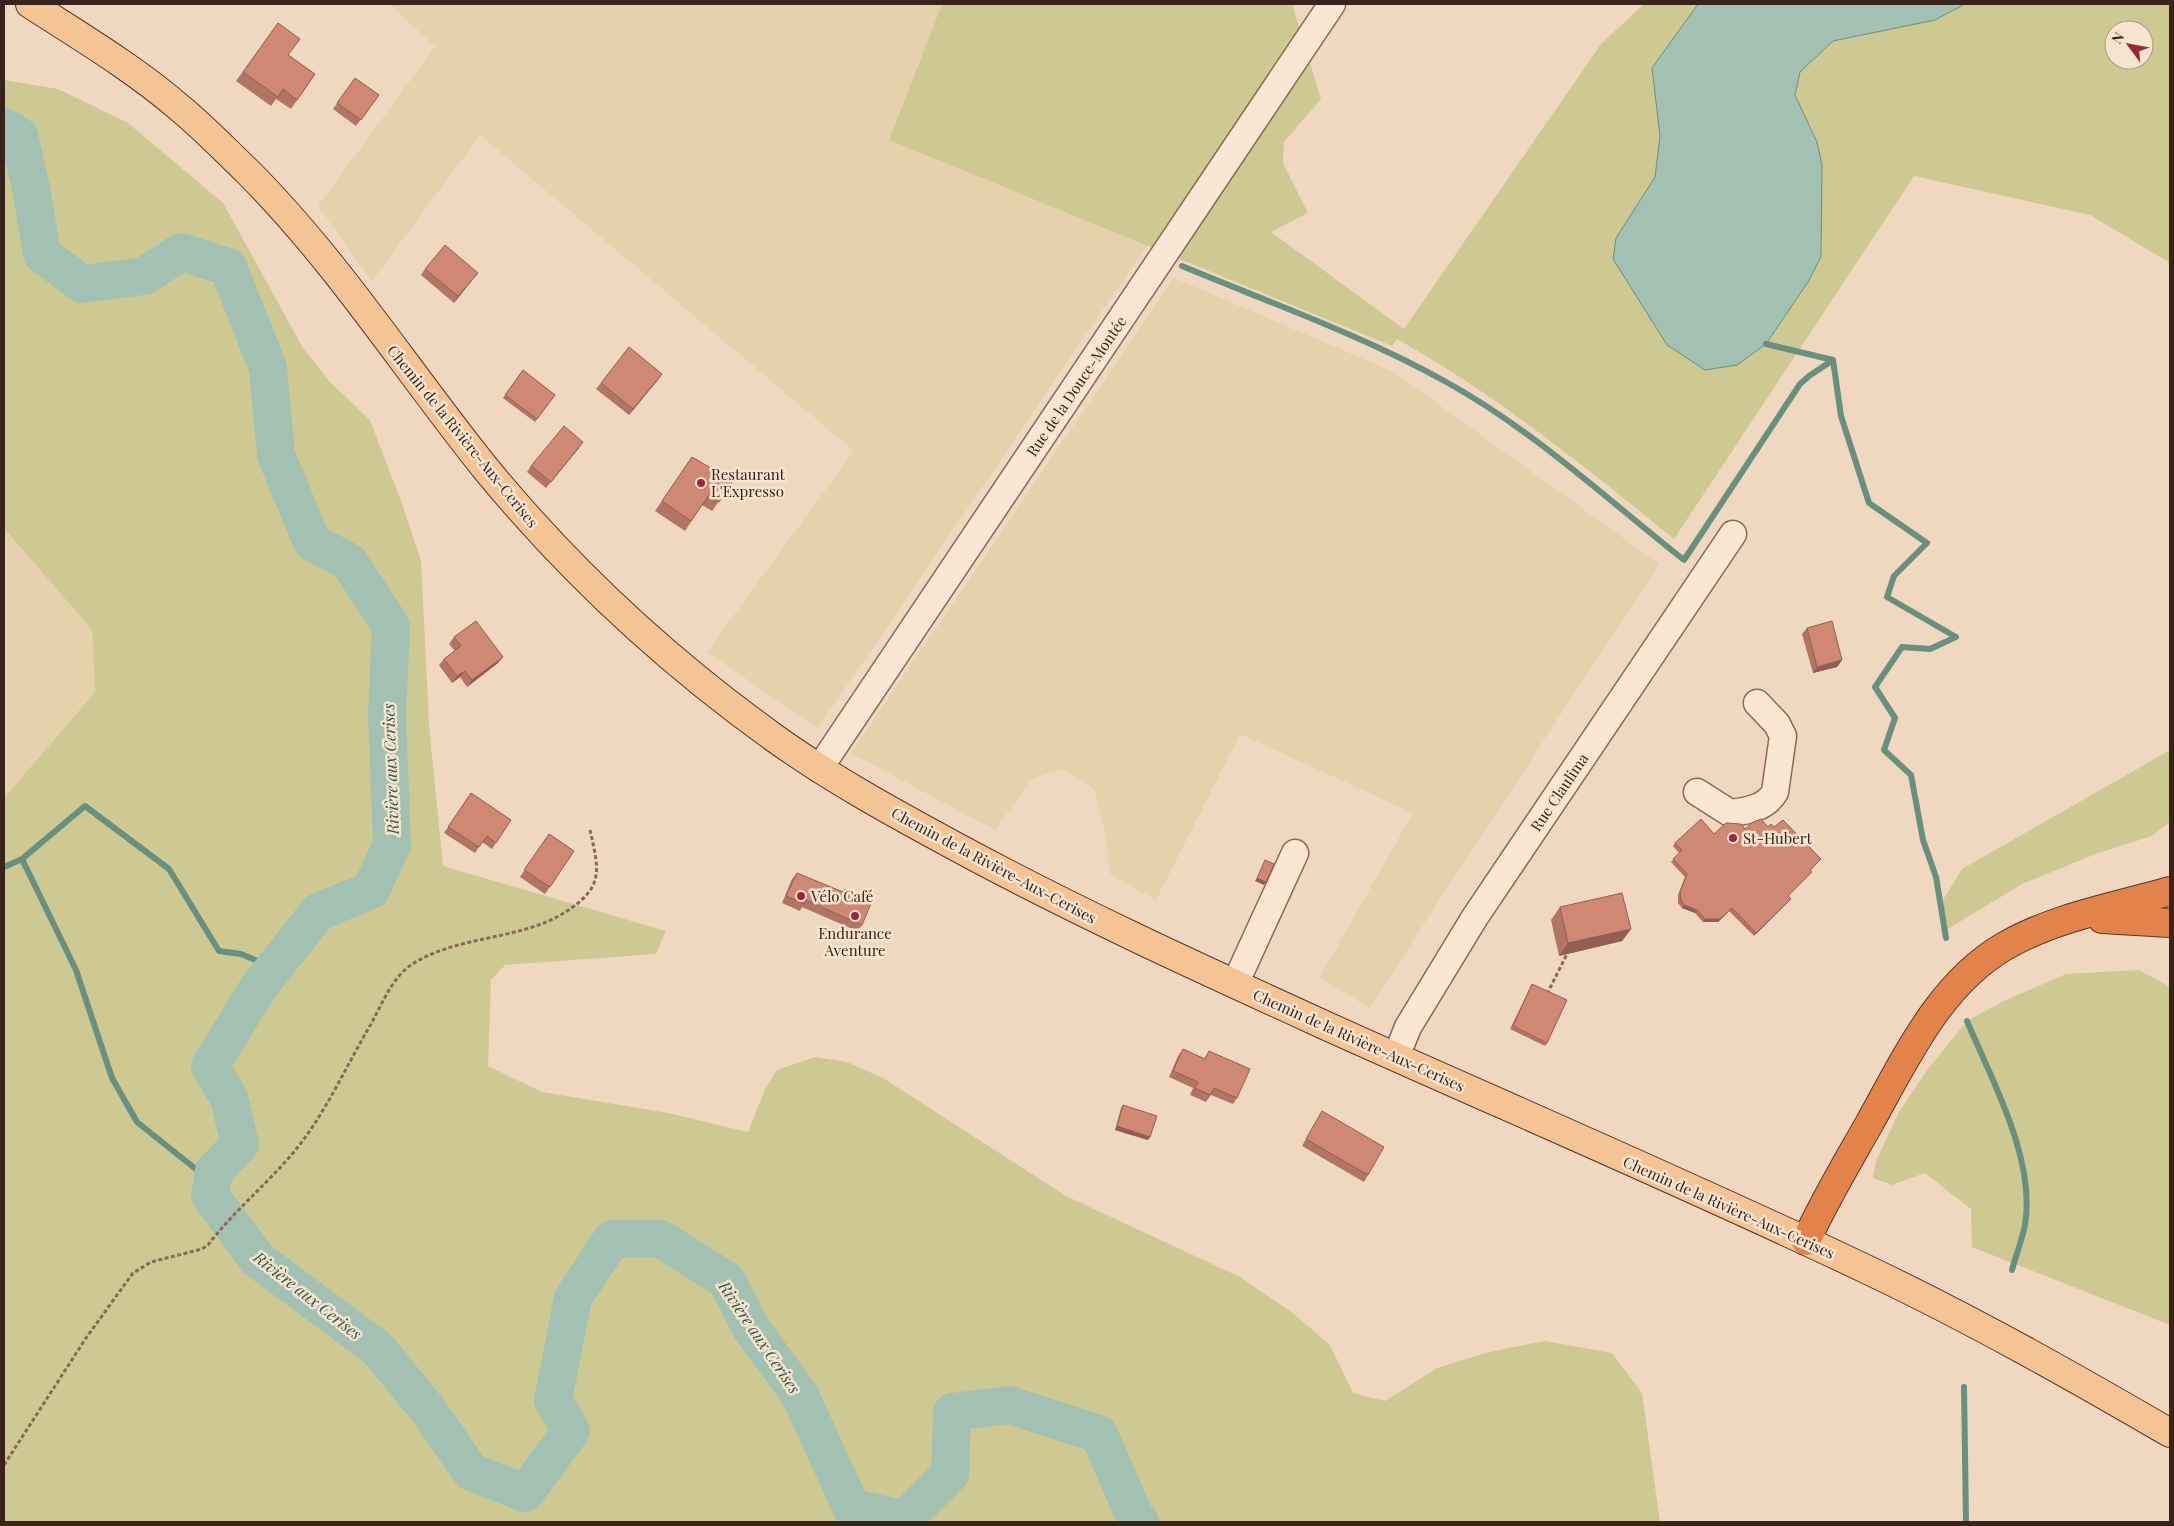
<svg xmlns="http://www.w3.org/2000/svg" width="2174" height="1526" font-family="'Playfair Display',serif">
<rect width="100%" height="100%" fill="#efd8bf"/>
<!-- farmland -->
<path fill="#e5d1ac" d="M390,4H942L889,140L1147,245L818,728L707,652L854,451L480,135L372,281L318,206L435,47Z
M1174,278L1394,372L1659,564L1369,1008L1320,977L1413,813L1240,734L1156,900L1110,874L1106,836L1094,789L1062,769L1033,778L995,830L851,753Z
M4,528L92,630L95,692L4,798Z"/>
<!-- green -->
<path fill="#cec993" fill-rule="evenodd" d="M942,4H1292L1321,99L1284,142L1283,163L1308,213L1271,232L1404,329L1601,44L1644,4H1698L1652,68L1660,136L1655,177L1616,238L1667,345L1706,370L1737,365L1766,344L1808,282L1821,257L1817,142L1795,95L1800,72L1833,41L1935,20L1965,4H2170V263L2090,215L1914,176L1674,539C1584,466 1498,396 1397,339L1392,346L889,140ZM2114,30H2144V60H2114Z
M4,80L58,89L128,123L223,203L303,348L330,382L370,420L401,501L421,561L429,724L443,866L666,931L656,954L505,965L491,980L488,1066L542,1092L668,1113L748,1132L765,1089L777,1070L815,1057L847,1062L883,1078L1066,1196L1240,1277L1294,1314L1330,1345L1353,1393L1385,1401L1437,1368L1493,1351L1545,1341L1612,1353L1642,1393L1660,1522H4V798L95,692L92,630L4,528Z
M2170,750V822L2152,836L2098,853L2022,884L1941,933L1943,900L1962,869Z
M2139,970L2170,987V1325L1972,1247L1971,1209L1925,1173L1892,1185L1873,1178L1876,1161L1899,1112L1928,1069L1967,1021L2006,1000L2066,974Z"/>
<!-- water -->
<path fill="#a3c1b2" stroke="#698f7f" d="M1698,4H1965L1935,20L1833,41L1800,72L1795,95L1817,142L1822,165L1821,257L1808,282L1766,344L1737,365L1705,370L1667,345L1613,259L1616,238L1655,177L1660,136L1652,68Z"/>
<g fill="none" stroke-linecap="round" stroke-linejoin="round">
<!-- stream -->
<path stroke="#698f7f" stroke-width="6" d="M1182,266C1271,303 1364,336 1448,383C1533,430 1608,500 1684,560L1800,384L1809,376L1833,360
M1766,344L1833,360L1841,416L1869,503L1927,543L1894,576L1887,597L1956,637L1930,649L1902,647L1875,687L1895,718L1884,750L1911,775L1923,840L1936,877L1946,938
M22,859L76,970L112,1078L137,1122L212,1182
M4,867L22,859L85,806L169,869L219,951L241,954L274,968
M1967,1021C1992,1081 2036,1159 2025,1225C2022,1240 2016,1255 2012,1270
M1964,1387L1966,1522"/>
<!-- river -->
<path stroke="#a3c1b2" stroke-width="38" d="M4,127L19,136L31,188L42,254L82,284L144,276L181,252L228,267L268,368L276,455L312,542L349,562L391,626L387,715L392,844L371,890L318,912L258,988L210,1066L229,1098L240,1144L214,1171L210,1195L257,1259L378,1349L428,1410L471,1472L525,1493L571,1431L553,1400L573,1298L612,1239H661L726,1280L751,1328L800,1395L851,1507L904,1520L950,1474L952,1412L1009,1405L1099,1434L1134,1515L1140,1522"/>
<defs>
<path id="minor" d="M819,769L1332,4
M1697,792L1730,813C1747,811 1766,808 1775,792L1783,736L1777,724L1757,703
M1235,984L1295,853
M1396,1057L1408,1027L1475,917L1733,534"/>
<path id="major" d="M30,4C81,37 135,69 181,109C204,128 226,151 248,172C337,261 407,371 486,469C569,570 666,660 773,737C830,778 892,812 953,845C1076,912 1204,970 1331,1028C1511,1109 1692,1186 1870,1271C1973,1320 2072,1376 2170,1433"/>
<path id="highway" d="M2102,919L2170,923
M1806,1241C1824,1201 1847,1163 1869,1124C1905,1060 1939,984 2005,946C2055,917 2115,907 2170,891"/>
</defs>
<!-- minor casing -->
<use href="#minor" stroke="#896857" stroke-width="29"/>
<!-- major casing -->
<use href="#major" stroke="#56372c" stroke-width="30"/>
<!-- highway casing -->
<use href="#highway" stroke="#56372c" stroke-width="30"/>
<!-- path -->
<path stroke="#896857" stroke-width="3" stroke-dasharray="4 2.5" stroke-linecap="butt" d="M1547,994L1567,954
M4,1465L86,1338L133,1273L151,1262L202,1249L208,1245C233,1212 266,1185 293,1153C325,1115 346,1066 371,1024C382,1004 392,978 411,965C456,935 518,941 564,913C605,887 599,871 590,830"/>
<!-- minor -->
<use href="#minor" stroke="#fae7d3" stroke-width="26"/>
<!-- major -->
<use href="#major" stroke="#f5c495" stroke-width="28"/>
<!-- highway -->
<use href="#highway" stroke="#e3834c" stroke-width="28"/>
</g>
<!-- wall -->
<path fill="#b27564" d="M278,23L289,55L315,74L291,109L276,99L271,106L236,81Z
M355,78L379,95L356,126L333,109Z
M425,269L473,279L454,303L421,275Z
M523,370L555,395L535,422L503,398Z
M662,374L629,415L596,389L601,383Z
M579,448L546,488L527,472L531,466Z
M692,457L733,481L712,511L702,505L685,531L655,511Z
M1807,628L1842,660L1837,667L1813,673L1802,634Z
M454,637L498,663L467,687L460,677L452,683L439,665L444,659L455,651L449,644Z
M471,793L511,820L492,849L482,842L475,853L444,833Z
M1768,827H1774L1821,859L1810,871L1812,872L1788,896V902L1754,936L1729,911L1718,922H1703L1695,913L1682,908L1678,903V895L1685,877L1671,862L1679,853L1673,846L1675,843L1714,834L1745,829Z
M549,834L574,851L545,894L520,877Z
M797,873L842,892L845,889L862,925L857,931L802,907L800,911L782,903L792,879Z
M1560,907L1631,929L1622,941L1559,956L1551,920Z
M1532,984L1547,1043L1545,1046L1510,1029Z
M1183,1049L1204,1059L1209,1051L1237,1098L1233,1104L1211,1095L1206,1102L1190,1095L1193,1088L1169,1077L1178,1056Z
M1123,1105L1148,1140L1115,1130L1121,1108Z
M1322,1111L1368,1175L1364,1182L1302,1146Z"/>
<!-- shaded-wall -->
<path fill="#915f51" d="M478,273L473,279L454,303L458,296Z
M662,374L658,380L629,415L633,409Z
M583,442L579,448L546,488L551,482Z
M503,657L498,663L467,687L472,680Z
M1842,660L1837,667L1813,673L1817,667Z
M465,671L460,677L452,683L457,676Z
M1257,878L1266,882L1264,885L1255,881Z
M1791,899L1754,936L1756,933Z
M1684,905L1697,910L1695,913L1682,908Z
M1732,908L1718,922H1703L1705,919Z
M1631,929L1622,941L1559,956L1568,943Z
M1117,1126L1150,1137L1148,1140L1115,1130Z"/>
<!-- building -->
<path fill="#cf8874" stroke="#915f51" d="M278,23L300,39L288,55L315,74L297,100L283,89L278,97L243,72Z
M355,78L379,95L361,120L337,103Z
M445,245L478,273L458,296L425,269Z
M629,347L662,374L633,409L601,383Z
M523,370L555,395L537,419L505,395Z
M564,426L583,442L551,482L531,466Z
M692,457L733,481L719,502L709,495L691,521L662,501Z
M476,621L503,657L472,680L465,671L457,676L444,659L461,646L454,637Z
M1832,621L1842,660L1817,667L1807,628Z
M471,793L511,820L496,843L487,836L479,847L448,827Z
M1701,819L1714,834L1726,823L1741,824L1745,829L1753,822L1761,819L1768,827L1771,824L1774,827L1783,820L1821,859L1810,870L1812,872L1788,896L1791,899L1756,933L1732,908L1720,919H1705L1697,910L1684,905L1681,900L1680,892L1687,874L1673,859L1682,850L1675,843Z
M549,834L574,851L550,887L524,870Z
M1265,860L1274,864L1266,882L1257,878Z
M797,873L843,892L845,889L872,901L862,925L806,900L804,904L786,896Z
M1622,893L1631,929L1568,943L1560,907Z
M1532,984L1567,1000L1547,1043L1513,1026Z
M1183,1049L1205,1059L1209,1051L1250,1069L1237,1098L1214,1088L1210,1095L1195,1088L1198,1082L1173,1071Z
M1123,1105L1157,1116L1150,1137L1117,1126Z
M1322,1111L1384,1147L1368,1175L1306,1139Z"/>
<!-- markers -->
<g fill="#9a253c" stroke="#f7e4cf" stroke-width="2">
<circle cx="701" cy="483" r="5"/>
<circle cx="1733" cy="838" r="5"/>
<circle cx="801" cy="896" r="5"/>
<circle cx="855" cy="916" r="5"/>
</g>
<g text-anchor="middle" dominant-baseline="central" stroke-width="5" stroke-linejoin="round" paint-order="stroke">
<!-- street labels -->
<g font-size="15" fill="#38241c" stroke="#f7e4cf">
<text transform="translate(1076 386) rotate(-56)">Rue de la Douce-Montée</text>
<text transform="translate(463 436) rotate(51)">Chemin de la Rivière-Aux-Cerises</text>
<text transform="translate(1559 792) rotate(-56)">Rue Claulima</text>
<text transform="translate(994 865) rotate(28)">Chemin de la Rivière-Aux-Cerises</text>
<text transform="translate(1359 1040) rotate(24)">Chemin de la Rivière-Aux-Cerises</text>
<text transform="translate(1729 1207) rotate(24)">Chemin de la Rivière-Aux-Cerises</text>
</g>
<!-- poi labels -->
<g font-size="15" fill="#38241c" stroke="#f7e4cf" text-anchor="start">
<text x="711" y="474">Restaurant<tspan x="711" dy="17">L'Expresso</tspan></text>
<text x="1743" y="838">St-Hubert</text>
<text x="811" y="896">Vélo Café</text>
<text x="855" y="933" text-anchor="middle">Endurance<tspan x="855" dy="17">Aventure</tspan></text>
</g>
<!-- water labels -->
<g font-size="16" font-style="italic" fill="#2b584c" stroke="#f7e4cf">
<text transform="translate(390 769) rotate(-92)">Rivière aux Cerises</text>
<text transform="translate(308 1295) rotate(38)">Rivière aux Cerises</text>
<text transform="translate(760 1337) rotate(56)">Rivière aux Cerises</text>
</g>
</g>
<!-- border -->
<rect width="2174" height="1526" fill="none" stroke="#38241c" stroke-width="10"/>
<!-- north arrow -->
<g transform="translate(2129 45) rotate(302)"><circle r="24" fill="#f7e4cf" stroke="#ab9787"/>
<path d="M0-4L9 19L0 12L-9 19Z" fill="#9a253c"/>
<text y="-8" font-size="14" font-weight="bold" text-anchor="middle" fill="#38241c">N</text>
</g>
</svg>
